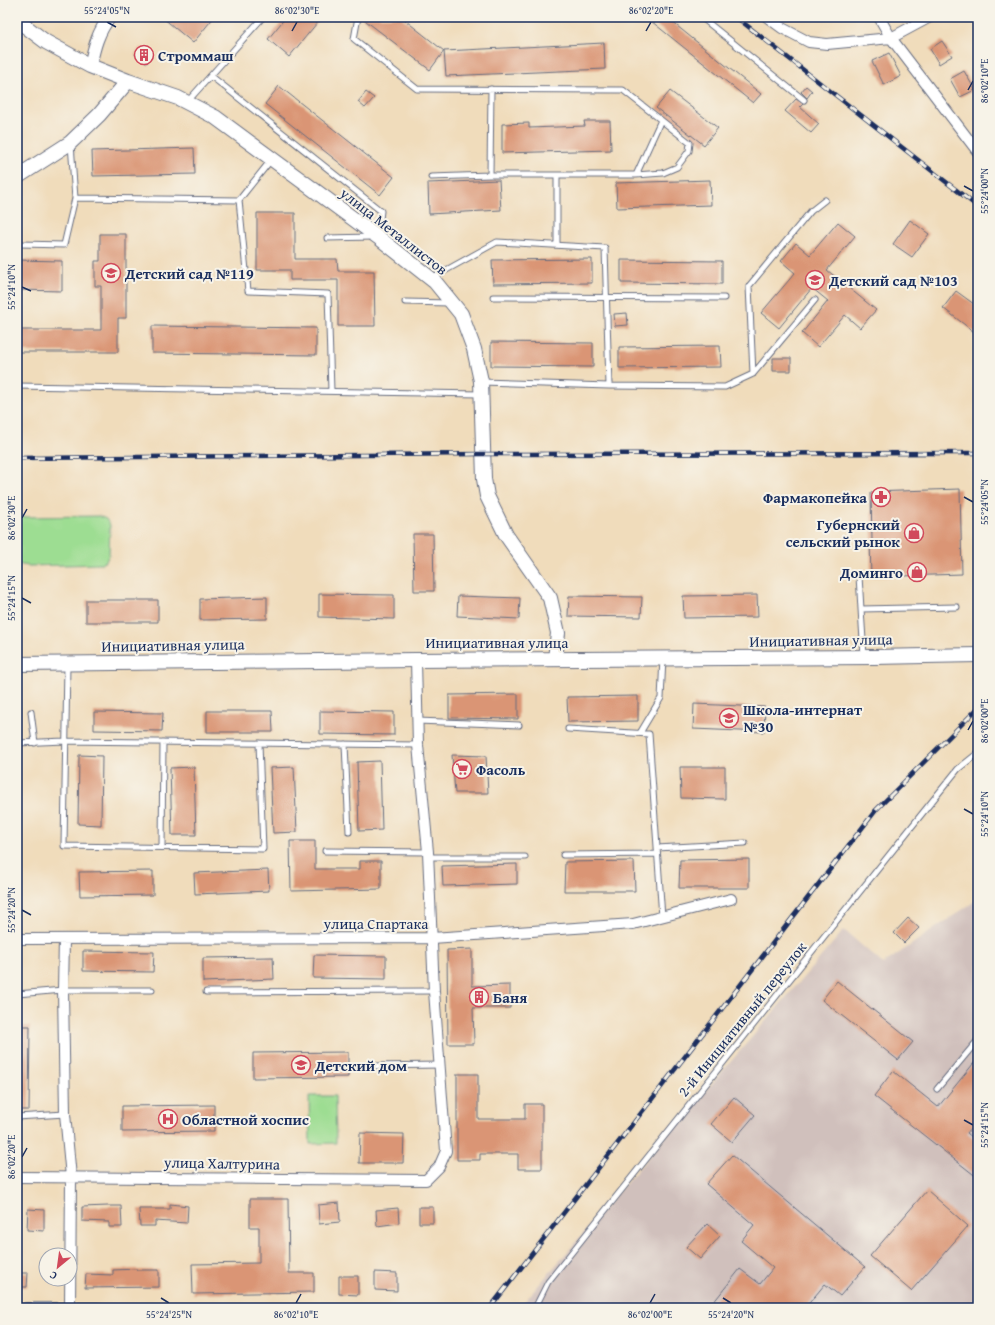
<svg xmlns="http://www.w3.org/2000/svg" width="995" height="1325" font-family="'Gentium Book Plus',serif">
<rect width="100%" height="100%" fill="#f7f3e8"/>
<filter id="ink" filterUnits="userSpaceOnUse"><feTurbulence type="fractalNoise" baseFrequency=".025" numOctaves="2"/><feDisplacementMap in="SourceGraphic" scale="8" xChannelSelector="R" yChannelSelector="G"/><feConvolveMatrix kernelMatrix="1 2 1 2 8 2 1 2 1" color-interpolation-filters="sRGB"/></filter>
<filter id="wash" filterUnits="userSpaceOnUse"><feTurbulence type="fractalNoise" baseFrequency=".012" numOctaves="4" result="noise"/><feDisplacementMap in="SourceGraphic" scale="16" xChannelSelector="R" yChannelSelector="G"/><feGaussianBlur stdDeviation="0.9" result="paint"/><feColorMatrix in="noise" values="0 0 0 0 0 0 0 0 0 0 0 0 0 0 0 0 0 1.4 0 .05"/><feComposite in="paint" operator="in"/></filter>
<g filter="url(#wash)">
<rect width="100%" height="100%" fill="#f0dcbb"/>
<!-- industrial -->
<path fill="#d0c0bc" d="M978,899V1308H519L844,930L883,964Z"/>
<!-- green -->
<path fill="#9ddd92" stroke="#5c8678" d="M99,516L106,519L110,525L109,555L106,561L101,564L28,566L17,564V518L19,517Z
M309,1096H335L336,1143L310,1144Z"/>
<g id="blocks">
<!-- building -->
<path fill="#da9575" d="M162,17H214L193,43Z
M286,17H322L289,57L268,39Z
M362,17H401L444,51L430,70L362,18Z
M646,17H666L761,94L753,103Z
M942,41L952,56L939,64L930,49Z
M604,43L605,69L446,76L444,51Z
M141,47L152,56L147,63L135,55Z
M889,53L901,76L884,85L872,61Z
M964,71L975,90L960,97L950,79Z
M279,86L394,177L380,195L265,104Z
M806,86L812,91L807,98L801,92Z
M670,91L718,128L704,145L656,108Z
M366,92L374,98L365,108L358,102Z
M796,99L803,104L800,107L819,124L811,133L785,111Z
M584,121H610L611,150L502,153V124L529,123V128L585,126Z
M194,148L195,174L93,176L92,151Z
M499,180L501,210L429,214L428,183Z
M710,180L711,205L617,208L616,183Z
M257,213H295V259H337L338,271H374L375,326H338V280H290V270H257Z
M910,220L929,234L912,257L893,244Z
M838,222L855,236L827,270L876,310L860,328L845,315L818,347L802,333L828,301L812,288L779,328L761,313L795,273L781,261L796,243L810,255Z
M100,234H126V318H118V352H17V330H101V286H95V261H100Z
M592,259V283L493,284L492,260Z
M17,260L62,261V291L17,290Z
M621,260L722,261V284L621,283Z
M956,291L978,307V335L943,308Z
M627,313L628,325L615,326L614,314Z
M152,326L316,328V355L152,353Z
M491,342L593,343V367L491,366Z
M720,346L721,367L619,368V347Z
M773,358H791V371H773Z
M960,489L962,574L871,577L870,541H872L871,492Z
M413,534H433L434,591H414Z
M319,594L394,595V619L319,617Z
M757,595L758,617L684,618L683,596Z
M458,596L520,598L519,619L457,616Z
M569,596L642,597L641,617L568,616Z
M267,597V619L200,620V599Z
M86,600H158V622H86Z
M518,694V719L449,718V695Z
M638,696V721L568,722L567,697Z
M694,704L765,707L764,732L693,729Z
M207,711H272L273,732H207Z
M320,711L394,712V735L320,734Z
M94,712L163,713L162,731L94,730Z
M79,755L102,756L101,825L78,824Z
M452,755L486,756L488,793H455Z
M380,761L382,830L359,831L357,762Z
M194,767L196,835H172L170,768Z
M294,767L297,832L273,833L270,768Z
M680,767H725V799L681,798Z
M290,841H315V869H360V861H381V889L291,891Z
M749,859V888H679L680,860Z
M634,861L635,891H564L565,862Z
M517,864V884L443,886L442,866Z
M268,870L269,891L195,894L194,873Z
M153,871V895L80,896L79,872Z
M908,918L919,928L904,943L894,933Z
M472,949V986L510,985V1008H473L474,1044H448L447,950Z
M83,951L154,952L153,972L83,971Z
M314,955L386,956V979L313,978Z
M273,957L274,979L203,982V958Z
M837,981L913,1042L898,1060L822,1000Z
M17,1026H30L29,1110H17Z
M348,1052V1077L253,1078V1053Z
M978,1058V1119L967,1133L978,1142V1178L874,1096L893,1071L938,1107Z
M457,1074H478V1119H525V1104H542V1169H518V1154H480V1160H457Z
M734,1097L755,1115L732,1142L711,1124Z
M214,1105V1131L122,1132V1106Z
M360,1133L404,1134L403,1163H359Z
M732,1155L865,1267L840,1296L825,1284L805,1308H709L740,1269L760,1284L773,1268L741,1241L754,1225L706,1184Z
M927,1190L968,1226L911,1291L870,1256Z
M250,1199H288L289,1273H314V1292L193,1294L192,1264L259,1263V1227H250Z
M339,1203L340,1222L319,1224L318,1205Z
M170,1204L188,1206L187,1223L155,1221V1226H140L139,1209H170Z
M108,1206H121L122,1227H109V1222L82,1221V1207Z
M419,1207H433V1223H419Z
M398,1208L399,1223L377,1226L376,1210Z
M28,1209L44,1210V1231L27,1230Z
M707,1224L720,1236L700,1259L686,1247Z
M137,1269V1270H159V1287L85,1288L86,1274L113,1275V1270Z
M375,1272L397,1273V1291L375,1290Z
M17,1273H28L27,1287H17Z
M339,1276H358V1295L339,1294Z"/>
</g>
</g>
<g filter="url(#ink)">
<use href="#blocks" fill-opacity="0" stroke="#666c7f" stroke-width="1"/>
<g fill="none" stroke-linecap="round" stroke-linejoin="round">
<defs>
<path id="service" d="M358,17L354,39L417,89L623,90L661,120L636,175H557V245
M701,17L804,100
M211,76L381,211L378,235
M491,89L490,175H557
M188,101L263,17
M71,144L75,198L239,200L248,291L328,294L331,391
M636,175L663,173L677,167L689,151L690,143L661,120
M431,177L490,175
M239,200L271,160
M327,238L372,237
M21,244L64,245L75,198
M432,278L497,242L605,248L609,386
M493,297L724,298
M405,302L450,303
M753,374L749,286L811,211L825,200
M481,382L609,386L725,387L753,374L815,300
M17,386L480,394
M859,576L861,609
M864,656L861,609L957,607
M67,665L64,846L263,849L259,743
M31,712L35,743
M417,721L519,725
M568,729L649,734L662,917
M640,733L661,698L663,659
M17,743L65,741L418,745
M345,744L349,832
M162,847L163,742
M657,848L745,843
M325,851L428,852
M563,855L657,854
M428,857H525
M206,992L434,991
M17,994L63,990H152
M371,1066L440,1065
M937,1089L978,1040
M17,1117L65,1114
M535,1308L548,1282L917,820L958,769L978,753"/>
<path id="minor" d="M767,17L782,28L809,42L827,44L891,38L930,17
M879,17L891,38L978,152
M17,939L432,938L633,924L731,899
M64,939L63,990L65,1114L71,1177L70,1308
M17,1177L426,1180L439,1167L446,1151L434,991L428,852L418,745L416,660
M26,1308H97"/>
<path id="tertiary" d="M90,66C94,48 98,31 110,17"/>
<path id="secondary" d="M17,20L46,42L90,66L128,81L178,98L215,117L378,237L435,282L461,314L474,349L481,381L484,479L487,496L506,535L550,598L558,633L555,659
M17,177L70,143L99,115L128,81
M17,664L416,660L874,657L978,655"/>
</defs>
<!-- service casing -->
<use href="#service" stroke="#666c7f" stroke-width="7"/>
<!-- minor casing -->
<use href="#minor" stroke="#666c7f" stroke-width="12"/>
<!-- tertiary casing -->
<use href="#tertiary" stroke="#666c7f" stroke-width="14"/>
<!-- secondary casing -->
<use href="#secondary" stroke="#666c7f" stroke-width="16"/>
<!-- service -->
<use href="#service" stroke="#fff" stroke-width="5"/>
<!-- minor -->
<use href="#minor" stroke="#fff" stroke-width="10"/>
<!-- tertiary -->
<use href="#tertiary" stroke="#fff" stroke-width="12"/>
<!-- secondary -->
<use href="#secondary" stroke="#fff" stroke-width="14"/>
<defs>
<path id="rail" d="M736,17L978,207
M17,458L483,454L978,453
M490,1308L876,810L978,708"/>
</defs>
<!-- rail casing -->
<use href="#rail" stroke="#1b2f5e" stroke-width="4.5"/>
<!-- rail -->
<use href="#rail" stroke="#f7f3e8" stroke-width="3" stroke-dasharray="9" stroke-linecap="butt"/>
</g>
</g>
<!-- ticks -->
<path fill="none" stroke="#1b2f5e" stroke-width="1.5" d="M107,22L116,27M292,31L297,22M646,31L651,22M968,90L973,81M964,186L973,191M22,287L31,291M964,497L973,502M22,518L27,509M22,598L31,603M968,730L973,721M964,809L973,814M22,910L31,915M964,1120L973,1125M22,1157L27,1148M161,1298L169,1303M723,1298L731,1303M296,1303L301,1294M650,1303L655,1294"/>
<!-- icons -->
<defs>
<symbol id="building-ring" viewBox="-11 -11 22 22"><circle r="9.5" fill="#f7f3e8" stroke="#d1495b" stroke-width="1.5"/><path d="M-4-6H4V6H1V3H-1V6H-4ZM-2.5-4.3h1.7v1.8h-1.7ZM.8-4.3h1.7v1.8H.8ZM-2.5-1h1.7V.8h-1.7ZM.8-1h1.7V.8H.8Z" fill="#d1495b"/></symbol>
<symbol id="school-ring" viewBox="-11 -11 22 22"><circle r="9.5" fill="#f7f3e8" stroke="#d1495b" stroke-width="1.5"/><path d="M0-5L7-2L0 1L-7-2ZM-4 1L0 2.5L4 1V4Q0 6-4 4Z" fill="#d1495b"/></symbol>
<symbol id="pharmacy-ring" viewBox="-11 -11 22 22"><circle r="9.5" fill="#f7f3e8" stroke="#d1495b" stroke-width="1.5"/><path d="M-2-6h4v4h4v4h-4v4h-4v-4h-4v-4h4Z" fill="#d1495b"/></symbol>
<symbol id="shop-ring" viewBox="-11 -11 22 22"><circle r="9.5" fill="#f7f3e8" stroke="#d1495b" stroke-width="1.5"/><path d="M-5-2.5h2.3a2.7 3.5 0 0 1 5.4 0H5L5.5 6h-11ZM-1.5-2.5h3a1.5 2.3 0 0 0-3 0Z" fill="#d1495b"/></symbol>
<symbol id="supermarket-ring" viewBox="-11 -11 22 22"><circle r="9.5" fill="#f7f3e8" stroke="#d1495b" stroke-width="1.5"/><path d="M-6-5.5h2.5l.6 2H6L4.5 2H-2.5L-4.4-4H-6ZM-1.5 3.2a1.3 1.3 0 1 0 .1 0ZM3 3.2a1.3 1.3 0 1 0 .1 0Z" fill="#d1495b"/></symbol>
<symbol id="hospital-ring" viewBox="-11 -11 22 22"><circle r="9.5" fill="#f7f3e8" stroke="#d1495b" stroke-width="1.5"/><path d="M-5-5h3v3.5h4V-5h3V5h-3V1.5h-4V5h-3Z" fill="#d1495b"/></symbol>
</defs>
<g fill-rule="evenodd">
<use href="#building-ring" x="133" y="44" width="22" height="22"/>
<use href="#school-ring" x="100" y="262" width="22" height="22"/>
<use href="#school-ring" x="804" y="269" width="22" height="22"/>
<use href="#pharmacy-ring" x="870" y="486" width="22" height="22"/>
<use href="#shop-ring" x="903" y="522" width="22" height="22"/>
<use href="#shop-ring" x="906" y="561" width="22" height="22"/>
<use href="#school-ring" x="718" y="707" width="22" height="22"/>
<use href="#supermarket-ring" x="451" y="758" width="22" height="22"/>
<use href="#building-ring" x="468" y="986" width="22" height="22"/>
<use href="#school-ring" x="290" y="1054" width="22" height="22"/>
<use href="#hospital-ring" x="157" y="1108" width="22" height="22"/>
</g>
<g text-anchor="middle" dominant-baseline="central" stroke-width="4" stroke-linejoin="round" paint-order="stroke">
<!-- poi labels -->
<g font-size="15" font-weight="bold" fill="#1b2f5e" stroke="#f7f3e8" text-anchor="start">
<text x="158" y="55">Строммаш</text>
<text x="125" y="273">Детский сад №119</text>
<text x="829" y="280">Детский сад №103</text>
<text x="867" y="497" text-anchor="end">Фармакопейка</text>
<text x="900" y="524" text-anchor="end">Губернский<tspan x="900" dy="17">сельский рынок</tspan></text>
<text x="903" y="572" text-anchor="end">Доминго</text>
<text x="743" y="709">Школа-интернат<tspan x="743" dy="17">№30</tspan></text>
<text x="476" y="769">Фасоль</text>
<text x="493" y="997">Баня</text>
<text x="315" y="1065">Детский дом</text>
<text x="182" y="1119">Областной хоспис</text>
</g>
<!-- street labels -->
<g font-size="15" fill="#1b2f5e" stroke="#f7f3e8">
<text transform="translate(394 231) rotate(38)">улица Металлистов</text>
<text transform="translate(821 640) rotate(-1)">Инициативная улица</text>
<text x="497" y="642">Инициативная улица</text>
<text transform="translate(173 645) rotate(-1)">Инициативная улица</text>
<text x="376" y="923">улица Спартака</text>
<text transform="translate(742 1019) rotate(-51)">2-й Инициативный переулок</text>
<text transform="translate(222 1163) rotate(1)">улица Халтурина</text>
</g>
</g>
<!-- margin -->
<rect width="995" height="1325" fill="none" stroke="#f7f3e8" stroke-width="44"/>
<!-- north arrow -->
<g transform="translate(58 1267) rotate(209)"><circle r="19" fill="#f7f3e8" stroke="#9fa5b1"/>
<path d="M0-3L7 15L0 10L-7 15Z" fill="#d1495b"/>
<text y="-6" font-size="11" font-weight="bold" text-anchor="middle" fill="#1b2f5e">С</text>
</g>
<rect x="22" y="22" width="951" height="1281" fill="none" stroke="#1b2f5e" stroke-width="1.5"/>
<g font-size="10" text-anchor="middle" fill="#1b2f5e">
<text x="107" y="14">55°24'05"N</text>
<text x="297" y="14">86°02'30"E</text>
<text x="651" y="14">86°02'20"E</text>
<text transform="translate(984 81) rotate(-90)" y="4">86°02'10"E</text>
<text transform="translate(984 191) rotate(-90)" y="4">55°24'00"N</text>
<text transform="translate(11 287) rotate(-90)" y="4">55°24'10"N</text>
<text transform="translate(984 502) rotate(-90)" y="4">55°24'05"N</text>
<text transform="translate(11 518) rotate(-90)" y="4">86°02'30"E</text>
<text transform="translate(11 598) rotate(-90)" y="4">55°24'15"N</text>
<text transform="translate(984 721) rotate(-90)" y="4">86°02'00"E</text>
<text transform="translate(984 814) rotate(-90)" y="4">55°24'10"N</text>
<text transform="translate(11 910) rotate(-90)" y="4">55°24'20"N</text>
<text transform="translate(984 1125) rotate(-90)" y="4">55°24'15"N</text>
<text transform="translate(11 1157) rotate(-90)" y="4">86°02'20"E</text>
<text x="169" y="1318">55°24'25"N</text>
<text x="296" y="1318">86°02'10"E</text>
<text x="650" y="1318">86°02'00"E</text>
<text x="731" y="1318">55°24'20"N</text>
</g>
</svg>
